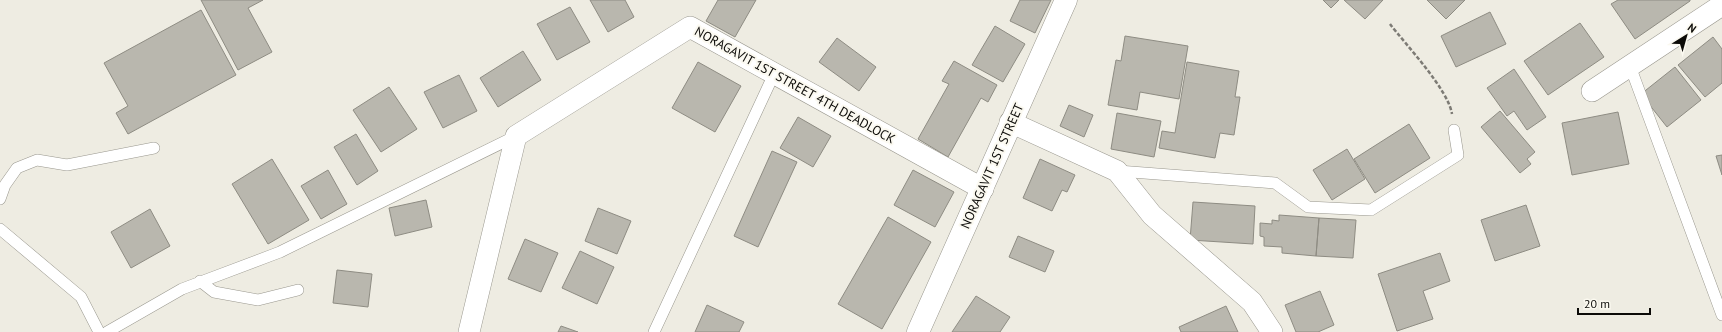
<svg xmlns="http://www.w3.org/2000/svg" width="1722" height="332" font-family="'PT Sans',sans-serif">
<rect width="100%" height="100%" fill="#eeece2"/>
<!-- building -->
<path fill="#b9b7ae" stroke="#8e8c83" d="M201,0H263L248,8L272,52L238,70Z
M590,0H625L634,17L608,32Z
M718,0H756L735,37L706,21Z
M1020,0H1051L1035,33L1010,21Z
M1323,0H1339L1331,8Z
M1344,0H1383L1365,19Z
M1427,0H1465L1446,19Z
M1618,0H1690V1L1635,39L1611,4Z
M570,7L590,42L557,60L537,24Z
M201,10L236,75L128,134L116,113L128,106L104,63Z
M1490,12L1506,44L1456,67L1441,36Z
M1580,23L1604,57L1548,95L1524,61Z
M995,26L1025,44L1003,82L972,65Z
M1125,36L1188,46L1179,99L1140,92L1137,110L1108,105L1116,60L1121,61Z
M1713,37L1722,49V83L1705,97L1678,65Z
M837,38L876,67L859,91L819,62Z
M523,51L541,80L498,107L480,78Z
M954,61L997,85L988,102L981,98L948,157L918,139L949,84L942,81Z
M698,62L741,86L715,132L672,108Z
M1187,62L1239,71L1235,97H1240L1234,135L1220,133L1215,158L1159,148L1162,131L1175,133Z
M1675,67L1701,100L1667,127L1641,94Z
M1514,69L1546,117L1527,130L1514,111L1507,116L1487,88Z
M459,75L477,111L443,128L424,92Z
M389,87L417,129L381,152L353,110Z
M1069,105L1093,115L1084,137L1060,126Z
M1500,111L1535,152L1527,159L1531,164L1520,173L1481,127Z
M1618,112L1629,164L1572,175L1562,123Z
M1117,113L1161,121L1154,157L1111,149Z
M798,117L831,136L813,167L780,148Z
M1409,124L1430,158L1375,193L1354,159Z
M356,134L378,171L357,185L334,147Z
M1347,149L1365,179L1332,200L1313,170Z
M772,151L797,162L758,247L734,236Z
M1722,155V175L1716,156Z
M272,159L309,220L268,244L232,184Z
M1040,159L1075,175L1067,192L1062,190L1052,211L1023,198Z
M328,170L347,204L321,219L301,186Z
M913,170L954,192L935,227L894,205Z
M426,200L432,227L395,236L389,208Z
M1193,202L1255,206L1253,244L1190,240Z
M1526,205L1540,246L1495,261L1481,220Z
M598,208L631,221L617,254L585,241Z
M150,209L170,246L131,268L111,232Z
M1279,215L1319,218L1316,256L1282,253V247L1264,246V237L1260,236V223L1272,224V220L1279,221Z
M888,217L931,242L882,329L838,304Z
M1319,218L1356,220L1353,258L1316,256Z
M1018,236L1054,251L1045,272L1009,257Z
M525,239L558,253L541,292L508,279Z
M580,251L614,267L597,304L562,288Z
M1440,253L1450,281L1423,291L1433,319L1397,331L1378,274Z
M337,270L372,274L368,307L333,303Z
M1320,291L1334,325L1318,332H1296L1285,305Z
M976,296L1010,317L1000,332H952Z
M707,305L744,322L739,332H695Z
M1226,306L1238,332H1181L1179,327Z
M561,326L578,332H558Z"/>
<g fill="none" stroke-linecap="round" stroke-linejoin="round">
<defs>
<path id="lane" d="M1630,66L1722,315
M1118,171L1275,183L1308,207L1371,210L1458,155L1454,130
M0,199L5,185L17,168L37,160L67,165L154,148
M0,229L81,297L99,332
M200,281L214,292L258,300L298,290
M107,332L182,289L280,252L516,136
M654,332L774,74"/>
<path id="street" d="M1592,91L1722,5
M1010,122L1117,171L1152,215L1252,302L1272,332
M469,332L516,136L690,27L983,189"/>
<path id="secondary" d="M918,332L1066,0"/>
</defs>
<!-- lane casing -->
<use href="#lane" stroke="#99978e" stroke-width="12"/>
<!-- street casing -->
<use href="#street" stroke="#99978e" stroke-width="22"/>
<!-- secondary casing -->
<use href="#secondary" stroke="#99978e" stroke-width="23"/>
<!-- path -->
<path stroke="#7d7b75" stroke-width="2.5" stroke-dasharray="4 2" stroke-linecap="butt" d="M1390,24C1406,45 1448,89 1452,114"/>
<!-- lane -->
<use href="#lane" stroke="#fff" stroke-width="11"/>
<!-- street -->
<use href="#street" stroke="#fff" stroke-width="21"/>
<!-- secondary -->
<use href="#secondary" stroke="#fff" stroke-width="22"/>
</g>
<g text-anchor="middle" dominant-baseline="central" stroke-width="4" stroke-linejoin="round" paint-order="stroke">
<!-- street labels -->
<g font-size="13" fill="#0c0b08" stroke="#fbf9f0">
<text transform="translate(795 85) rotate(29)">NORAGAVIT 1ST STREET 4TH DEADLOCK</text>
<text transform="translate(992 166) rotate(-66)">NORAGAVIT 1ST STREET</text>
</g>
</g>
<!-- north arrow -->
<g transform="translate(1686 36) rotate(37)" stroke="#fbf9f0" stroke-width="3" paint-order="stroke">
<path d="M0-3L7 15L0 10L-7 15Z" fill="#0c0b08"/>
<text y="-6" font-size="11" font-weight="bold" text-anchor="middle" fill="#0c0b08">N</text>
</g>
<!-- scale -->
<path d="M1578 308v6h72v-6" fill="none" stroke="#0c0b08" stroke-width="2"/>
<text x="1584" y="308" font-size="12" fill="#0c0b08" stroke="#fbf9f0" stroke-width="3" paint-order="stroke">20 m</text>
</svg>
